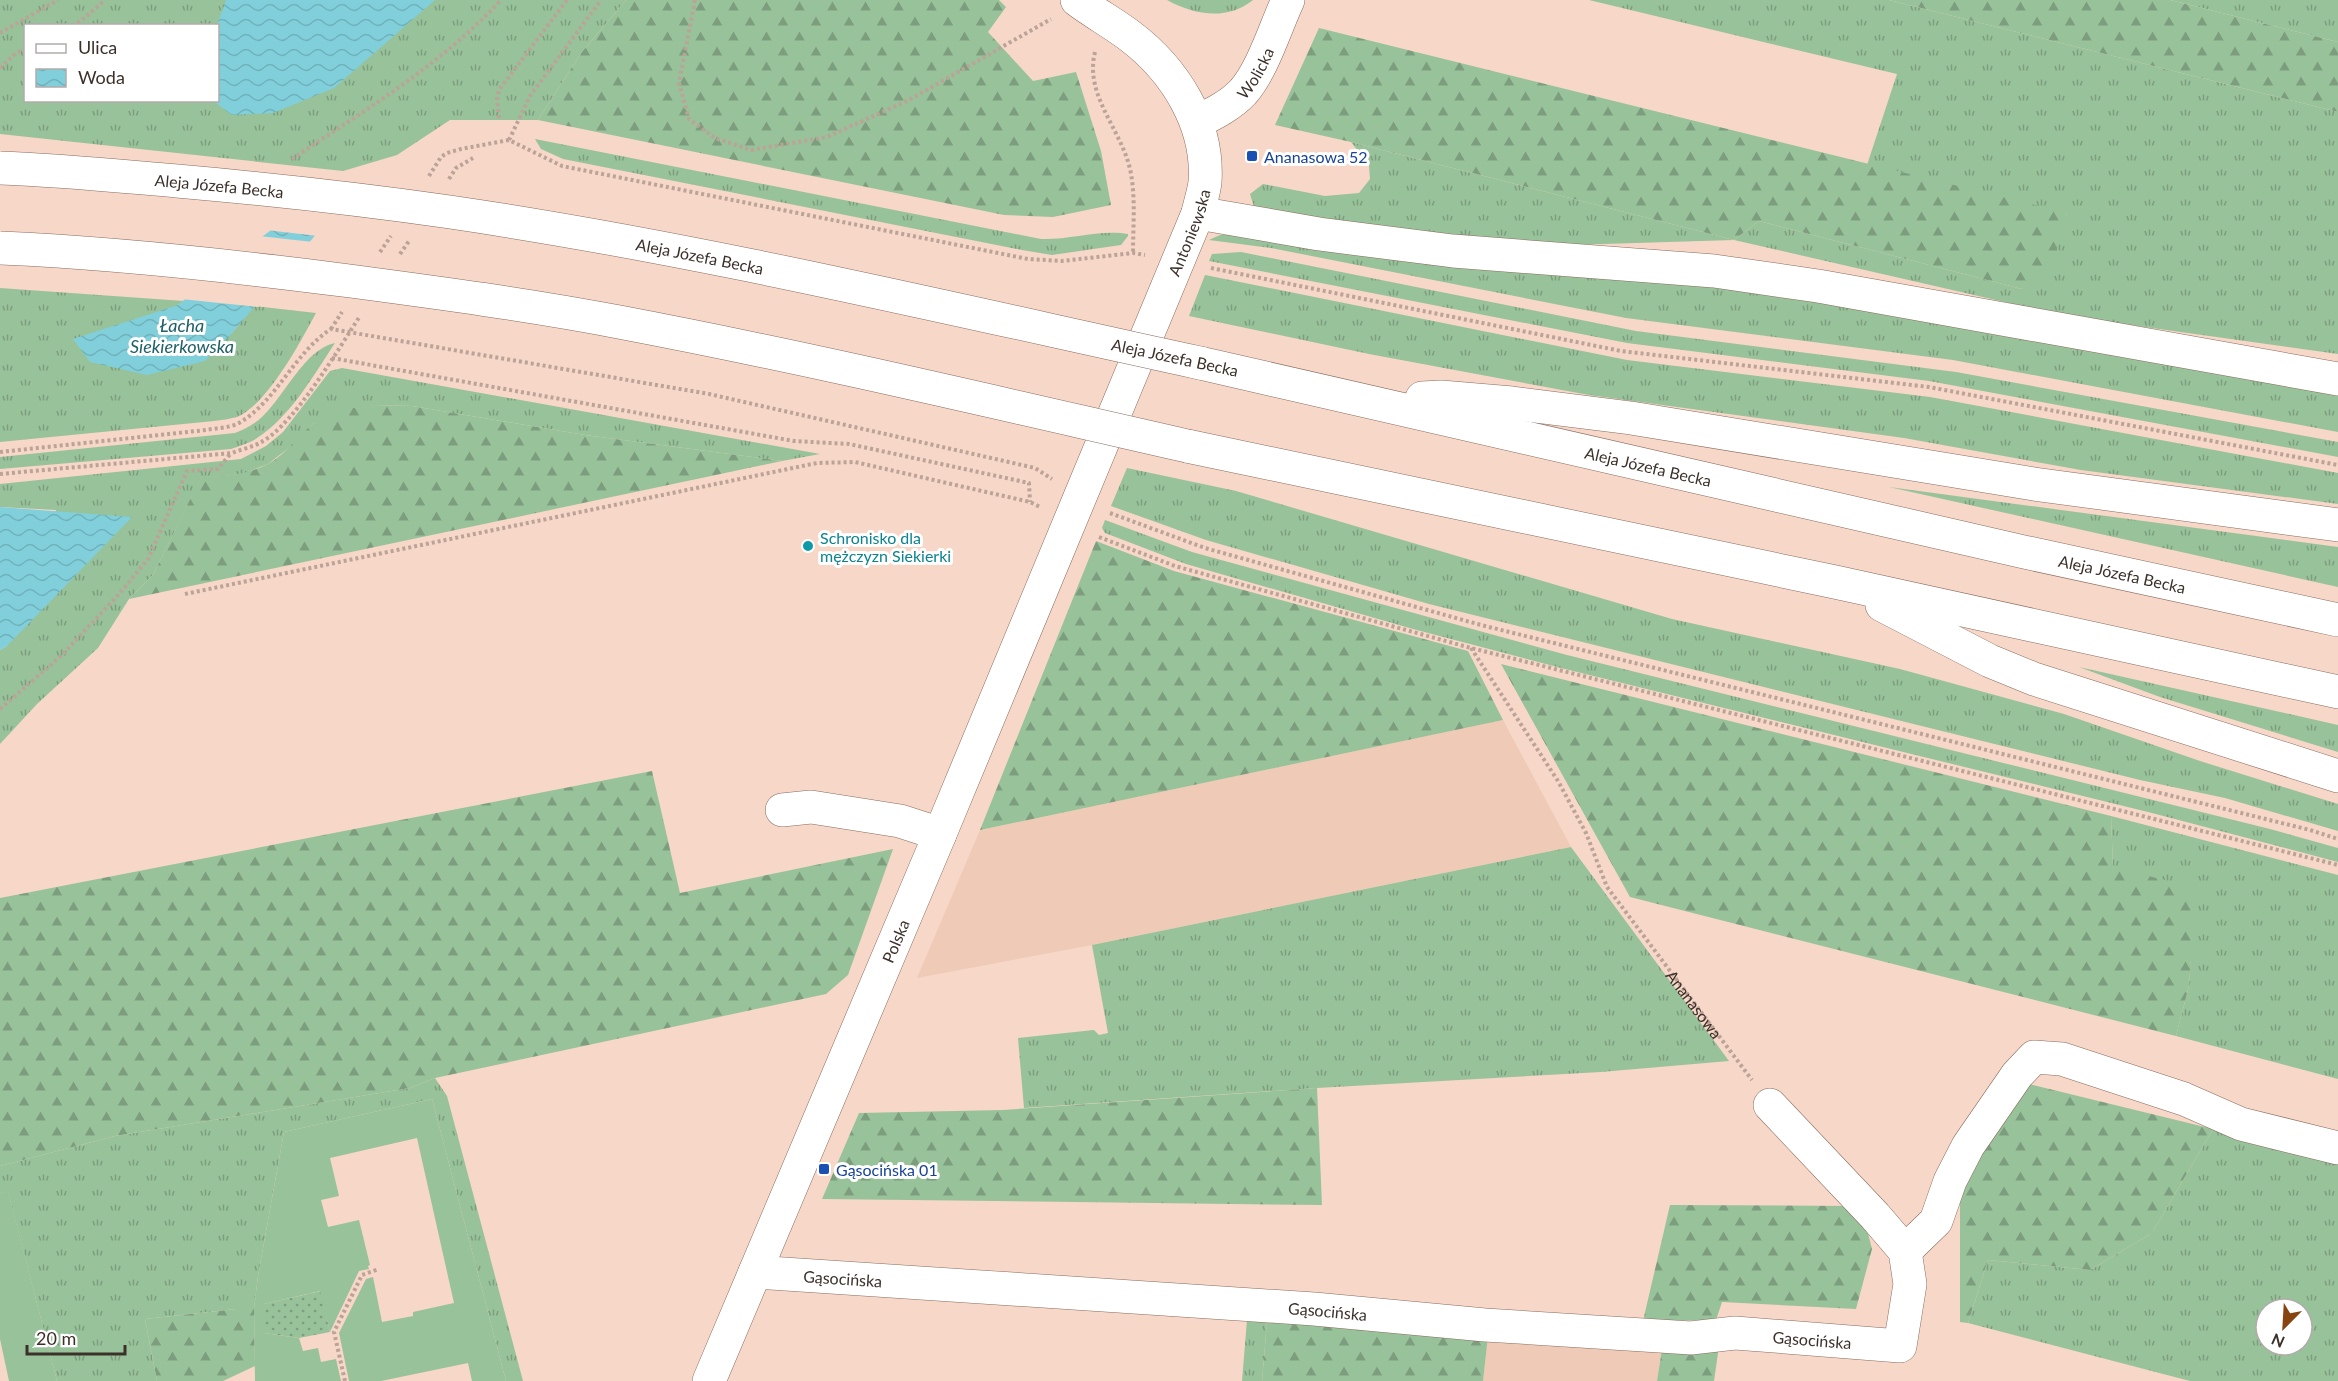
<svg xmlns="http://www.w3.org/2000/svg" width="2338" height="1381" font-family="Lato,sans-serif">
<defs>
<pattern id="grass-tufts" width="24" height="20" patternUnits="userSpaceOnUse" patternTransform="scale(1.5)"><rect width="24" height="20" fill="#98c29a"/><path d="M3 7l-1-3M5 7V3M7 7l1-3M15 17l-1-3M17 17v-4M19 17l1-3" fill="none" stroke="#7d9e7e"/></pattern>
<pattern id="forest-firs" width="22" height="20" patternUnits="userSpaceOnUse" patternTransform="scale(1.5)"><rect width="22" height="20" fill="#98c29a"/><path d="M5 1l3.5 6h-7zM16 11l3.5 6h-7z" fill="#7d9e7e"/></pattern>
<pattern id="park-dots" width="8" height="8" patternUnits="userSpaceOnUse" patternTransform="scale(1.5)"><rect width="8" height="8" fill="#98c29a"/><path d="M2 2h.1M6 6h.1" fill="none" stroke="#7d9e7e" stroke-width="1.8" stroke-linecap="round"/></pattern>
<pattern id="water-waves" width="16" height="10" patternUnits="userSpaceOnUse" patternTransform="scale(1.5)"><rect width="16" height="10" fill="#81cfdb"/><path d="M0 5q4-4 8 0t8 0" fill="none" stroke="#70b2bc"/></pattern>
</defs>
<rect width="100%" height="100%" fill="#f6d7c8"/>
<!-- built -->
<path fill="#efcab7" d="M1503,720L1571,847L1092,945L917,978L980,830Z
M1488,1336L1663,1343L1657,1381H1483Z"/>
<!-- grass -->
<path fill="url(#grass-tufts)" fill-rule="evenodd" d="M0,0H626L581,53L538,120H450L397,155L343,171L0,134ZM26,26H218V100H26Z
M1167,0H1253C1227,21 1194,15 1167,0Z
M1589,0H1889L2338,112V354L2066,316L1734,240L1570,245L1456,235L1348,222L1254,207L1250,194L1263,184L1325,196L1359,193L1370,179L1369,165L1351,142L1734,240L1759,221L2022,289L2067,214L1867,165L1897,74Z
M2170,0H2338V42Z
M535,139L1041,239C1070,240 1100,229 1128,234V236L1121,245L1052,255L1022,250L563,159L541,149Z
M1235,233C1439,256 1645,274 1848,305C2012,329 2175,364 2338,395V432L1953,360L1626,318L1271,248L1209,240L1220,235Z
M1241,252L1636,331L1956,372L2338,442V457L1929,381L1627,343L1209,261L1212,254Z
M1205,275L1627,360L1930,397L2338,473V504L2081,470L1904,438L1589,395L1369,354L1189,316Z
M0,288L184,301L178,305L231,334L254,306L316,313C301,341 267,405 237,417C230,419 221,420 214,421L0,442Z
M335,343C313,376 291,416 257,438C250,443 239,446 231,449L0,469V457L235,433C245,429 255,424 263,416C285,395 305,349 335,343Z
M342,368L820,454L782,461L585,435L412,406L374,405L314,423L295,443L268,464L243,474L201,478L153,575L129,599L98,648L37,704L0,744V650L7,646L56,510L0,507V484L241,459L266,446L283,432L330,371Z
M1127,468L1236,491L1672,619L1900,669L2064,714L2200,761L2338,804V831L2225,798L2140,780L1429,604L1206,540L1111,506Z
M1889,487L2338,547V587Z
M1105,520L1192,552L1567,655L2270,829L2338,848V862L2152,813L1561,668L1413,629L1186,564L1105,533L1102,528Z
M2079,667L2338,725V752L2160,697Z
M2111,816L2338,875V1079L2176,1036L2189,986L2191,949L2113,867Z
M1571,847L1729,1061L1601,1072L1317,1088L1024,1108L1018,1038L1094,1030L1099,1035L1108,1033L1092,945Z
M435,1078L447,1096L523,1381H506L432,1099L284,1132L258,1276L254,1309H236L145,1319L157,1381H57L8,1192L0,1193V1166L115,1136L410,1088Z
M2213,1129L2338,1160V1381H2190L1968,1323L1988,1260L2090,1270L2152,1233ZM2266,1309H2302V1345H2266Z
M1247,1320L1267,1322L1262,1381H1242Z"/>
<!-- forest -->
<path fill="url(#forest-firs)" d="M626,0H999L1006,7L988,32L1033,81L1076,72L1101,151L1111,205L1053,217L1004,215L538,120L581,53Z
M1889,0H2170L2338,42V112Z
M1319,28L2067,213L2055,256L2022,289L1759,221L1734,240L1351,142L1275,125Z
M374,405L412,406L585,435L782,461L129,599L153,575L201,477C224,476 247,475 268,464C286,454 298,436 313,424C330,410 352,408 374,405Z
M1096,541L1174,571L1468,651L1503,720L980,830Z
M1501,664L2111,816L2113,867L2196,888L2189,986L2176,1036L1630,897Z
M652,771L680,893L893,849L848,975L826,994L435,1078L410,1088L115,1136L0,1166V898Z
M2029,1084L2213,1129L2152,1233L2090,1270L1988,1260L1968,1323L1960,1322V1184Z
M1317,1088L1322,1205L822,1199L859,1113L1003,1110Z
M1670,1205L1853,1206L1865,1222L1872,1249L1856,1309L1722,1302L1716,1320L1643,1321Z
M236,1309H254L255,1366L223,1381H157L145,1319Z
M1267,1322L1488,1336L1483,1381H1262Z
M1663,1343L1719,1346L1714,1381H1657Z"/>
<!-- park -->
<path fill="url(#park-dots)" d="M321,1291L330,1332L299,1338L264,1333V1304Z"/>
<!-- garden -->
<path fill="#98c29a" d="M432,1099L506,1381H472L468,1363L381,1381H349L339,1333L366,1279L373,1277L382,1322L413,1316V1312L454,1303L417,1138L330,1158L339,1196L321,1200L328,1227L359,1220L370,1265L368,1266L369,1269L359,1271L330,1332L320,1291L264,1304V1333L299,1338L303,1351L318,1348L321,1362L336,1359L341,1381H255L254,1309L258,1276L284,1132Z
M8,1191L57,1381H9L0,1339V1193Z"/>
<!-- water -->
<path fill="url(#water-waves)" d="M226,0H435L334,88L273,113L232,115L213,101L218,100L217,25Z
M342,176L336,211L231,334L205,361L147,375L90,362L73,339L178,305L246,249Z
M0,507L132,517L7,646L0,650Z"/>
<!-- pier -->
<path fill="#f6d7c8" d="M340,173H343L345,176L339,212L318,236L266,230Z
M259,236L313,242L258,307L181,299Z"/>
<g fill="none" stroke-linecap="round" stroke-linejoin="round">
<defs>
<g id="minor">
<path id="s2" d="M1197,122C1213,114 1231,105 1243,92C1263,69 1275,28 1288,0"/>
<path d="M1198,213L1319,234L1453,251L1714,271L1818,286L2338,379"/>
<path d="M782,810L811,807L900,821L940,834"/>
<path d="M1905,1251L1936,1221L1950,1181L1968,1146L2017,1075L2034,1057L2062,1059L2184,1099L2241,1124L2338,1148"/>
<path id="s3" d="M755,1272L1314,1309L1485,1325L1691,1338L1735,1333L1900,1346L1910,1284L1905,1251L1875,1216L1770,1105"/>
<path id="s4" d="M709,1381L940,834L1198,213C1200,203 1204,192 1205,182C1209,124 1175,70 1130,36C1113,23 1094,13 1077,0"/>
</g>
<g id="major">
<path id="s5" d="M1200,363L2024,552L2338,620"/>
<path d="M1422,398L1441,397L1512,403L1631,418L2034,484L2338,525"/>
<path d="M1187,446L1835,582L2338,692"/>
<path d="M1882,605L1990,661L2034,679L2338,776"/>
</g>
</defs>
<!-- minor casing -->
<use href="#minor" stroke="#886c5f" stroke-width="34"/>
<!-- major casing -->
<use href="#major" stroke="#886c5f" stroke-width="34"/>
<!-- path -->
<g stroke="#bca397" stroke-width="4" stroke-dasharray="3 3" stroke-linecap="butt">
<path d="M695,0L679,83L689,119L715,138L751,150L827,137L909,100L1051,19"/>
<path d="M72,26L82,20L105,0"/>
<path d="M0,33L58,0"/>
<path d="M1095,52C1084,95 1121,129 1130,169C1136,196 1133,226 1133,253"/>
<path d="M0,68L16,53L26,49"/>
<path d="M499,118L497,97L499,90L567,0"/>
<path d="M509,140L530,96L601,0"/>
<path d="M292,159C365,110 441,65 501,0"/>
<path d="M429,176L441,157L447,153L461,149L509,140L562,166L1028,259L1062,261L1133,253L1145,255"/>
<path d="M449,179L456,168L473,158"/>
<path d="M380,252L391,236"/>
<path d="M400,254L409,241"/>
<path d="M1211,268L1621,351L1929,387L2338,465"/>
<path d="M331,329L342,312"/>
<path d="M332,358L794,441L849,444L1029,483L1030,502"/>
<path d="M0,452L206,430C216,428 230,428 239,423C276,402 294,353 331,329L709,394L1035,468L1052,479"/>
<path d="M0,474L232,453C242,449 254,447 263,441C295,423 339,348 360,316"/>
<path d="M1110,513L1205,548L1481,625L2310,830L2338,839"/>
<path d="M1099,537L1175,566L1471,648L2338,865"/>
<path d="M185,594L817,463L855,462L1030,502L1040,507"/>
<path id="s1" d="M1471,648L1558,781L1586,833L1607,887L1752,1080"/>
<path d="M0,709L61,656L120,593L148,559L187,471L218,469L231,453"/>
<path d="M345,1381L334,1332L362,1275L379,1269"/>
</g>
<!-- minor -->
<use href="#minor" stroke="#fff" stroke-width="33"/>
<!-- major -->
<use href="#major" stroke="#fff" stroke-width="33"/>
<defs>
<g id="major-bridge">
<path id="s6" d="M0,168C59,170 118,176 177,181C268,189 359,199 450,212C702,249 951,309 1200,363"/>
<path d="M0,248C117,253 234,266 350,281C440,293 530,305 619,322C809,358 998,403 1187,446"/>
</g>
</defs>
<!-- major-bridge casing -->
<use href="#major-bridge" stroke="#886c5f" stroke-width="34" stroke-linecap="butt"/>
<!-- major-bridge -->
<use href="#major-bridge" stroke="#fff" stroke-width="33"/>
</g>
<!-- markers -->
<g fill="#1a4fb4" stroke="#fff" stroke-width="2">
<rect x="1246" y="150" width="12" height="12" rx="3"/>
<rect x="818" y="1163" width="12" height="12" rx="3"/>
</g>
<circle fill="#0f9aa8" stroke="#fff" stroke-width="2" cx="808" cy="546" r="6"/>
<g text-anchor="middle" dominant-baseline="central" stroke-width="6" stroke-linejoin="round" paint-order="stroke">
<!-- street labels -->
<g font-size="16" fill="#3c302a" stroke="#fff">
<text stroke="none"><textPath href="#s2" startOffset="78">Wolicka</textPath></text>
<text stroke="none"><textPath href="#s6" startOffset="220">Aleja Józefa Becka</textPath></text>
<text stroke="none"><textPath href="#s4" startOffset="1245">Antoniewska</textPath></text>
<text stroke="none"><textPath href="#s6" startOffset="706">Aleja Józefa Becka</textPath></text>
<text transform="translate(1175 357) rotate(12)">Aleja Józefa Becka</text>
<text stroke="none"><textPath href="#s5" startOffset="460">Aleja Józefa Becka</textPath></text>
<text stroke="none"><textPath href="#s5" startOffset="946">Aleja Józefa Becka</textPath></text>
<text stroke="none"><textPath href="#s4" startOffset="478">Polska</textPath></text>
<text stroke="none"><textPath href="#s1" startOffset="422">Ananasowa</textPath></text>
<text stroke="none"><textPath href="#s3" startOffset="88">Gąsocińska</textPath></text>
<text stroke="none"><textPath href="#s3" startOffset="574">Gąsocińska</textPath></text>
<text stroke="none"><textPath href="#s3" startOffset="1060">Gąsocińska</textPath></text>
</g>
<!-- transit labels -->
<g font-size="16" fill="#164399" stroke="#fff" text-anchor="start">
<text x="1264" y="156">Ananasowa 52</text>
<text x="836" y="1169">Gąsocińska 01</text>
</g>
<!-- culture labels -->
<g font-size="16" fill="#0d838f" stroke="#fff" text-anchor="start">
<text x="820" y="537">Schronisko dla<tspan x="820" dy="18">mężczyzn Siekierki</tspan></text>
</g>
<!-- water labels -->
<g font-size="18" font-style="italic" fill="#206069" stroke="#fff">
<text x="182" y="325">Łacha<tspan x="182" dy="21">Siekierkowska</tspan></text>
</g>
</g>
<!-- legend -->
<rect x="24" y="24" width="195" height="78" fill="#ffffff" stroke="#b1acaa" stroke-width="1.5"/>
<rect x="36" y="44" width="30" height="9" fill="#ffffff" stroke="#b1acaa" stroke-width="1.5"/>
<text x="78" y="54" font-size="18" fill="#3c302a">Ulica</text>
<rect x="36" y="69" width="30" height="18" fill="url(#water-waves)" stroke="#b1acaa" stroke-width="1.5"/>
<text x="78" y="84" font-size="18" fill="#3c302a">Woda</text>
<!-- north arrow -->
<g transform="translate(2284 1327) rotate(204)"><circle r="28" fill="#ffffff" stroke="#b1acaa" stroke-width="1.5"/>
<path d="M0-4.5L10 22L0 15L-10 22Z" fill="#864410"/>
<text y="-9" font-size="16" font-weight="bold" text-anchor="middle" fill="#3c302a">N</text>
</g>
<!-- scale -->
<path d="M27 1345v9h98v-9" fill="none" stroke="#3c302a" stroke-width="3"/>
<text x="36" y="1345" font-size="18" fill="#3c302a" stroke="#ffffff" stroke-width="4.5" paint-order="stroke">20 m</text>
</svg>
